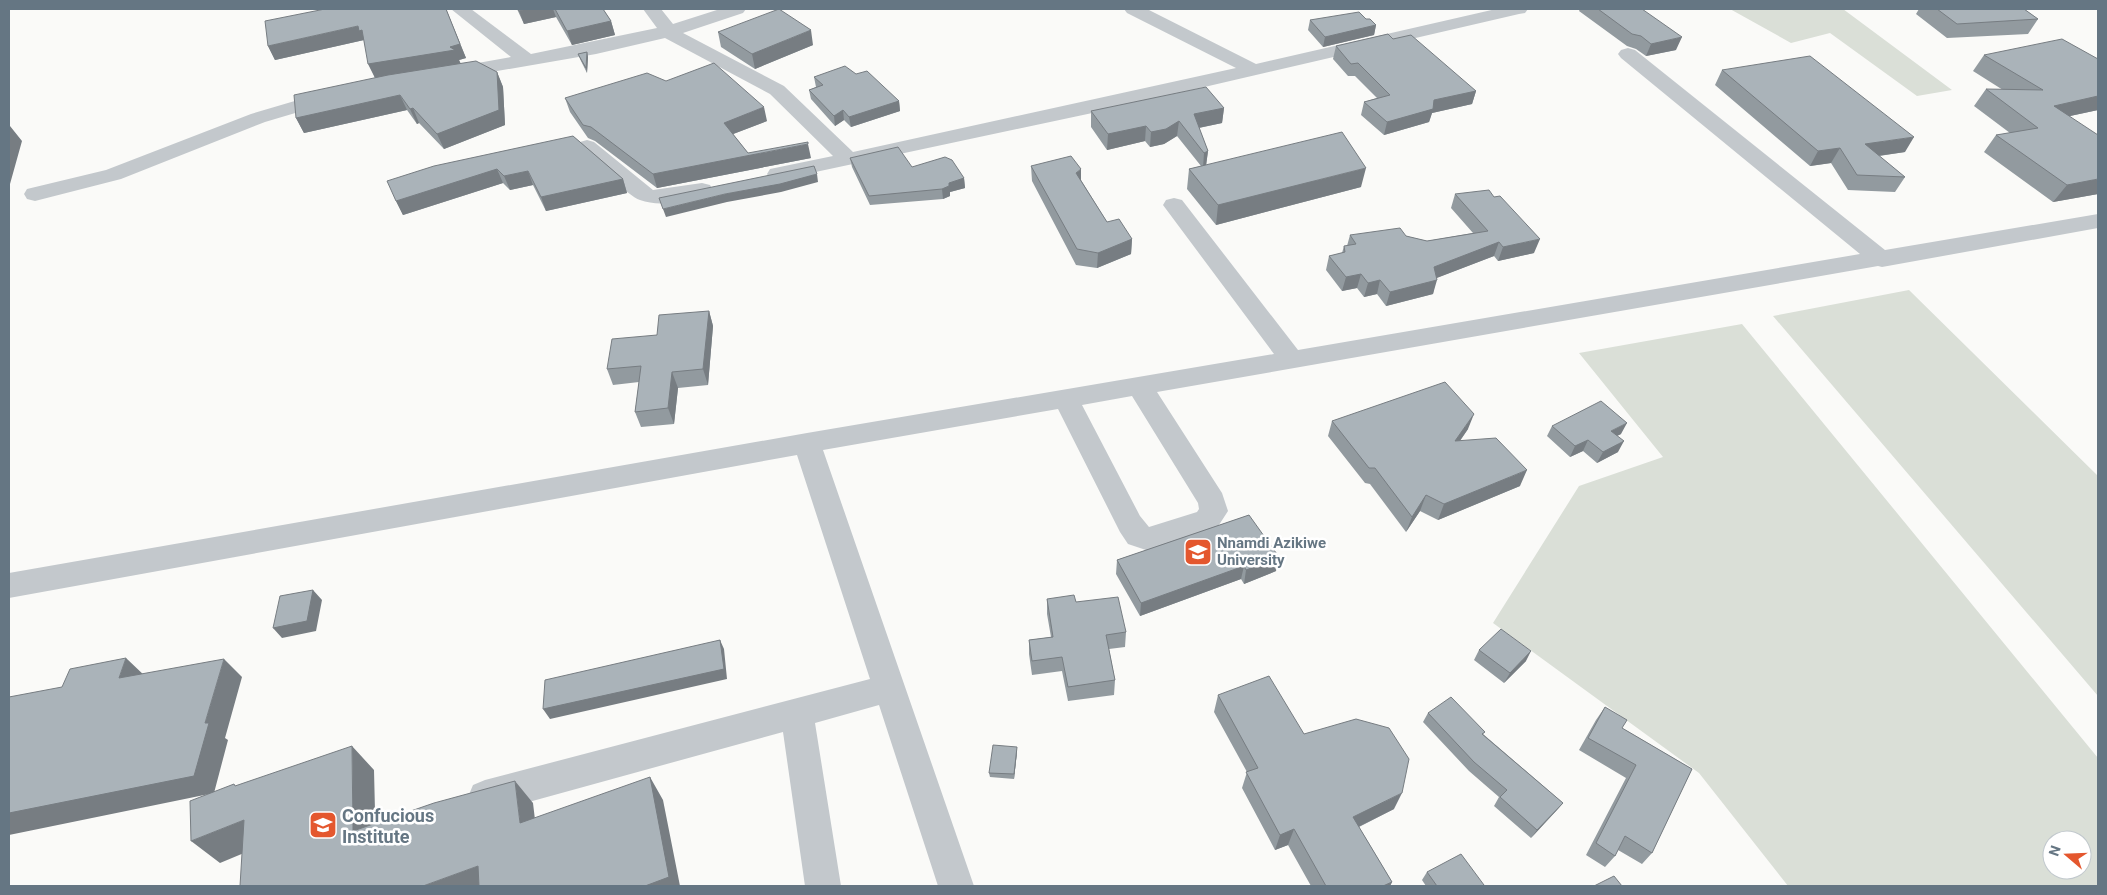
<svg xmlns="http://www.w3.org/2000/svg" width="2107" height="895" font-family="Roboto,sans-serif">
<rect width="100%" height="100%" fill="#fafaf8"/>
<!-- green -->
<path fill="#dadfd7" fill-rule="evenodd" d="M1730,9H1843L1952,90L1917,96L1830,33L1791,43Z
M1909,290L2098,476V696L1773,316Z
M1742,324L2098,758V886H1788L1699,773L1493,623L1579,486L1663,457L1579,353ZM2052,840H2082V870H2052Z"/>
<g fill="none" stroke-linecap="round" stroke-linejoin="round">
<!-- minor -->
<path fill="#c3c8cc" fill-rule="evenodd" d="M451,9H471L531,54L657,28L643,9H661L673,24L720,9H746L743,13L683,33L784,86L853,152L1236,68L1127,13L1124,9H1147L1256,64L1496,9H1528L1525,13L1519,14L1097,112L778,180L770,179L767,174L770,169L833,156L770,94L665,38L596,54L451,79L444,77L441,73L444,69L511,57Z
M1628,48L1635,50L1885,250L2098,214V228L1882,267L1878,266L1157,392L1222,493L1228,511L1217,528L1159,547L1149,551L1128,544L1120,532L1058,409L823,450L974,886H938L879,705L815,723L841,886H805L783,732L485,814L473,809L468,797L473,785L485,780L870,679L797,455L9,598V573L807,433L1274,354L1163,205L1166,200L1174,198L1182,200L1298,350L1860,254L1621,58L1618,54L1621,50ZM1132,396L1198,503L1199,509L1197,512L1149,527L1140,516L1082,405Z
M332,90L339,92L342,96L339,100L265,122L121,179L35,201L27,199L24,194L27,189L106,170L251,114Z
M587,140L594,142L653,190L702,183L710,185L713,190L710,195C689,200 661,208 640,200C628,196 592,161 580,150L576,146L580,142Z"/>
</g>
<!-- wall -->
<path fill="#929a9f" d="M446,9L466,58L459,60L460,63L497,72L503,87L505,125L444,149L419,123L417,124L407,110L304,133L296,118L375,78L364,42V40L275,60L268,46Z
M517,9H603L611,21L615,35L572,45L556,17L524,24Z
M1580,9H1642L1676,50L1646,56L1636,49L1627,46L1579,11Z
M1919,9H2024L2038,19L2028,34L1947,38L1916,14Z
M1366,19L1376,25L1374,35L1323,47L1308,30L1310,20Z
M718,32L813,45L755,69L721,47Z
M1393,39L1476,91L1472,104L1432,113L1429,122L1384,135L1361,115L1364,102L1377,98L1355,76H1348L1333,59L1336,46Z
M587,52L588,57L587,73L580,59L578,54Z
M1984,55L2098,59V110L2070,116L2098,194L2053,202L1984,152L1996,135L2010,133L1974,106L1986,89L2003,90L1973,71Z
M1722,70L1905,152L1879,156L1905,177L1895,192L1848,190L1831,163L1810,166L1715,85Z
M856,74L899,101L900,111L851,127L844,120L835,126L811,99L809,90L816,87L814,77Z
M666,81L767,121L733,134L748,153L811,158L657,188L595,141L588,138L570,112L565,98Z
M1224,108L1222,123L1199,128L1208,151L1206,165L1361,187L1216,225L1187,189L1189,169L1201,166L1177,136L1164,144L1150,147L1145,141L1107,150L1091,127V111Z
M573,136L623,179L627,193L546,211L533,185L510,190L503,183L403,215L396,201Z
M850,158L912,167L964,178L965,188L950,192V196L943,199L870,205L852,167Z
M1031,166L1081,180L1107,222L1132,239L1131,254L1097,268L1076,265L1032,181Z
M1455,194L1534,253L1498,261L1494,256L1436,278L1433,294L1386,306L1377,294L1364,297L1357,288L1342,291L1326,270L1329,256L1342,253L1344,246H1347L1350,235L1406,236L1427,241L1473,233L1451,208Z
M709,311L713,326L708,385L678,388L674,424L641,427L635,412L639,382L613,385L607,369L657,335Z
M1332,421L1468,429L1460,441L1520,486L1438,520L1420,511L1406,532L1370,484L1365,483L1328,436Z
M1552,426L1621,434L1617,436L1618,452L1597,463L1583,451L1570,457L1547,436Z
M1249,515L1276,571L1244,584L1241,579L1140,616L1116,574L1117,560Z
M1047,599L1076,602L1126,632L1125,647L1109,649L1115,680L1114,695L1068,701L1062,671L1032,675L1029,654V640L1051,637L1047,614Z
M1479,650L1526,661L1504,683L1474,660Z
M1218,695L1304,734L1394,809L1359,827L1392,882L1390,886H1311L1288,845L1275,850L1242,788L1247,772L1214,712Z
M1605,707L1622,728L1692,769L1652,853L1642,864L1618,850L1615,856L1605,867L1586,855L1626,778L1579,750L1596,720Z
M1428,713L1485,732L1483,734L1563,803L1556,811L1531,838L1494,806L1499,797L1469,771L1423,722Z
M1017,752L1014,779L990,777L989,773Z
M1427,872L1483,886H1426L1422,880Z"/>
<!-- shaded-wall -->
<path fill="#777d82" d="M446,9L466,58L459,60L461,64L375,78L368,64Z
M527,9H553L556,17L524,24L519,11Z
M611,21L615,35L572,45L567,31Z
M1376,25L1374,35L1323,47L1325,37Z
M358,26L362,30L366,45L364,40L275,60L268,46Z
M811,30L813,45L755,69L752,54Z
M1682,37L1676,50L1646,56L1651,44Z
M587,52L588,57L587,73L586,68Z
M497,72L503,87L505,125L444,149L437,134Z
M1476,91L1472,104L1432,113L1429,122L1384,135L1387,122L1434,100Z
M400,95L407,110L304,133L296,118Z
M2098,96V110L2042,122L2054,106Z
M899,101L900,111L851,127L849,117Z
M764,107L767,121L728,136L724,123Z
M413,108L419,123L417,124L410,109Z
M1224,108L1222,123L1193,129L1194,114Z
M843,110L844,120L835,126L834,116Z
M1179,121L1177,136L1164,144L1150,147L1151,132Z
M10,126L22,141L10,184L9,185V130Z
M1146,126L1145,141L1107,150L1108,134Z
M1914,137L1905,152L1856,159L1865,144Z
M808,144L811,158L657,188L653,174Z
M1840,148L1831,163L1810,166L1818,151Z
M1208,151L1206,166L1203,168L1204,153Z
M1366,168L1361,187L1216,225L1218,205Z
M497,169L503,183L403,215L396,201Z
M1081,169V185L1076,173Z
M528,171L533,185L510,190L504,176Z
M817,174L818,182L781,192L727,202L666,217L663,209L725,194Z
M964,178L965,188L950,192V196L943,199L942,189L949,183Z
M623,179L627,193L546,211L541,197Z
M2098,179V194L2053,202L2067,185Z
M1132,239L1131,254L1097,268L1098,253Z
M1540,239L1534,253L1498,261L1503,247Z
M1499,242L1494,256L1429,281L1434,267Z
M1361,274L1357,288L1342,291L1346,277Z
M1380,280L1377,294L1364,297L1368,283Z
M1437,280L1433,294L1386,306L1390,292Z
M709,311L713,326L708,385L703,369Z
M672,372L678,388L674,424L668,408Z
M1474,414L1468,429L1449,456L1455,441Z
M1627,423L1621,434L1606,441L1611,431Z
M1588,440L1583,451L1570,457L1575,446Z
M1624,441L1618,452L1597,463L1603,452Z
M1527,470L1520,486L1438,520L1444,504Z
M1426,495L1420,511L1406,532L1412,517Z
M1279,557L1276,571L1244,584L1246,570Z
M1244,566L1241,579L1140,616L1141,603Z
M313,590L322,600L316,631L282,638L273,628Z
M720,640L724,649L727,679L550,719L543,709Z
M1531,651L1526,661L1504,683L1510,673Z
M126,658L146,677L119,678Z
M224,659L242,677L225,738L228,740L214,793L9,835V813L205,723Z
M352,746L374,770L376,853L353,831Z
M1017,747V752L1014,779V774Z
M650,777L663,800L680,886H645Z
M515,781L533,803L538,845L520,823Z
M1402,793L1394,809L1346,833L1353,817Z
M1563,803L1556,811L1531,838L1537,830Z
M244,820L270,842L220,863L191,841Z
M1294,829L1288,845L1275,850L1280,835Z
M478,866L496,886H423Z
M1392,882L1390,886H1383Z"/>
<!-- building -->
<path fill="#aab3b9" stroke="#777d82" d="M325,9H446L460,44L450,47L455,50L368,64L362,30L359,31L358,26L268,46L265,21Z
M518,9H527L519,11Z
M555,9H603L611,21L567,31Z
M779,9L811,30L752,54L718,32Z
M1598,9H1642L1682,37L1651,44L1641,36L1632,34Z
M1937,9H2024L2038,19L1957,24Z
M1359,12L1366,19H1370L1376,25L1325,37L1310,20Z
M1388,34L1393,39L1411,35L1476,91L1434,100L1433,109L1387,122L1364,102L1390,95L1358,63L1351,64L1336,46Z
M2062,39L2098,59V96L2054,106L2098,135V179L2067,185L1996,135L2038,128L1986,89L2043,90L1984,55Z
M587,52L586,68L578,54Z
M1810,56L1914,137L1865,144L1905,177L1857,175L1840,148L1818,151L1722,70Z
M476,61L497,72L499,110L437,134L413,108L410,109L400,95L296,118L294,95L388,75Z
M714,63L764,107L724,123L748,153L808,142V144L653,174L591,127L583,125L565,98L647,73L666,81Z
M845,66L856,74L867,71L899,101L849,117L843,110L834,116L809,90L823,85L814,77Z
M1206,87L1224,108L1194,114L1208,151L1204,153L1179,121L1166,129L1151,132L1146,126L1108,134L1091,111Z
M1342,132L1366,168L1218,205L1189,169Z
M573,136L623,179L541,197L528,171L504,176L497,169L396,201L387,181L434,166Z
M898,147L912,167L945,157L952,160L964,178L949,183V186L942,189L869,196L850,158Z
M1071,156L1081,169L1076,173L1107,222L1119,219L1132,239L1098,253L1077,249L1031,166Z
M814,166L817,174L780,184L725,194L663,209L659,198Z
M1489,190L1494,197L1500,196L1540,239L1503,247L1499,242L1434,267L1437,280L1390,292L1380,280L1368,283L1361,274L1346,277L1329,256L1345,252L1344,246L1356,244L1350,235L1400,228L1406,236L1427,241L1488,231L1455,194Z
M709,311L703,369L672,372L668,408L635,412L641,366L607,369L612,339L657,335L659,315Z
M1445,382L1474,414L1455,441L1496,438L1527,470L1444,504L1426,495L1412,517L1375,468H1369L1332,421Z
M1601,401L1627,423L1611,431L1624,441L1603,452L1588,440L1575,446L1552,426Z
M1249,515L1279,557L1246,570L1244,566L1141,603L1117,560Z
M313,590L307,621L273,628L280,596Z
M1074,595L1076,602L1118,597L1126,632L1106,635L1115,680L1068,687L1062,657L1032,661L1029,640L1053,637L1047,599Z
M1501,629L1531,651L1510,673L1479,650Z
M720,640L724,669L543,709L545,680Z
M126,658L119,678L224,659L205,723H209L194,776L9,813V697L62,687L70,669Z
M1269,676L1304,734L1356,719L1389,728L1409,759L1402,793L1353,817L1392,882L1383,886H1326L1294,829L1280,835L1246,772L1258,768L1218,695Z
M1451,697L1485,732L1482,734L1563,803L1537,830L1500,797L1507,790L1474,762L1428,713Z
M1605,707L1627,720L1622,728L1692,769L1652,853L1625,836L1615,856L1596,843L1636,765L1588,738Z
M993,745L1017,747L1014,774L989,773Z
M352,746L353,831L434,803L515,781L520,823L650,777L669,877L645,886H479L478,866L423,886H240L244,820L191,841L190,801L234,784L235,786Z
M1461,854L1484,885L1482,886H1437L1427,872Z
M1614,876L1622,886H1594Z"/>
<!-- icons -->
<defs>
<symbol id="university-square" viewBox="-11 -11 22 22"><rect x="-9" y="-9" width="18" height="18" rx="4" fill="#e4572e" stroke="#fff"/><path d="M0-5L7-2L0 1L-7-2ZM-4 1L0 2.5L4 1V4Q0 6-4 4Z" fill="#fff"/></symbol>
</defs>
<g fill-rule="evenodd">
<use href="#university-square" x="1182" y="536" width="32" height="32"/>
<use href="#university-square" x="307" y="809" width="32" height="32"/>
</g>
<g text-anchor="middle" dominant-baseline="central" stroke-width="5" stroke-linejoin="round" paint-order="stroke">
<!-- poi labels -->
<g font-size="15" font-weight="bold" fill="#657683" stroke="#fff" text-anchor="start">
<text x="1217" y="543">Nnamdi Azikiwe<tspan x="1217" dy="17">University</tspan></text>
</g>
<!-- near-poi labels -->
<g font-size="18" font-weight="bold" fill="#657683" stroke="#fff" text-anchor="start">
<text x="342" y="815">Confucious<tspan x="342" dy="21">Institute</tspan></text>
</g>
</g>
<!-- border -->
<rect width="2107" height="895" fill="none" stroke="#657683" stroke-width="20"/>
<!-- north arrow -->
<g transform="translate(2067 855) rotate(289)"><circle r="24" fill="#ffffff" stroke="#c1c8cd"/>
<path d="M0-4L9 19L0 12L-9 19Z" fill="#e4572e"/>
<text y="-8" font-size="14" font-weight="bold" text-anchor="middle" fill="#657683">N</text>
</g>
</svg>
